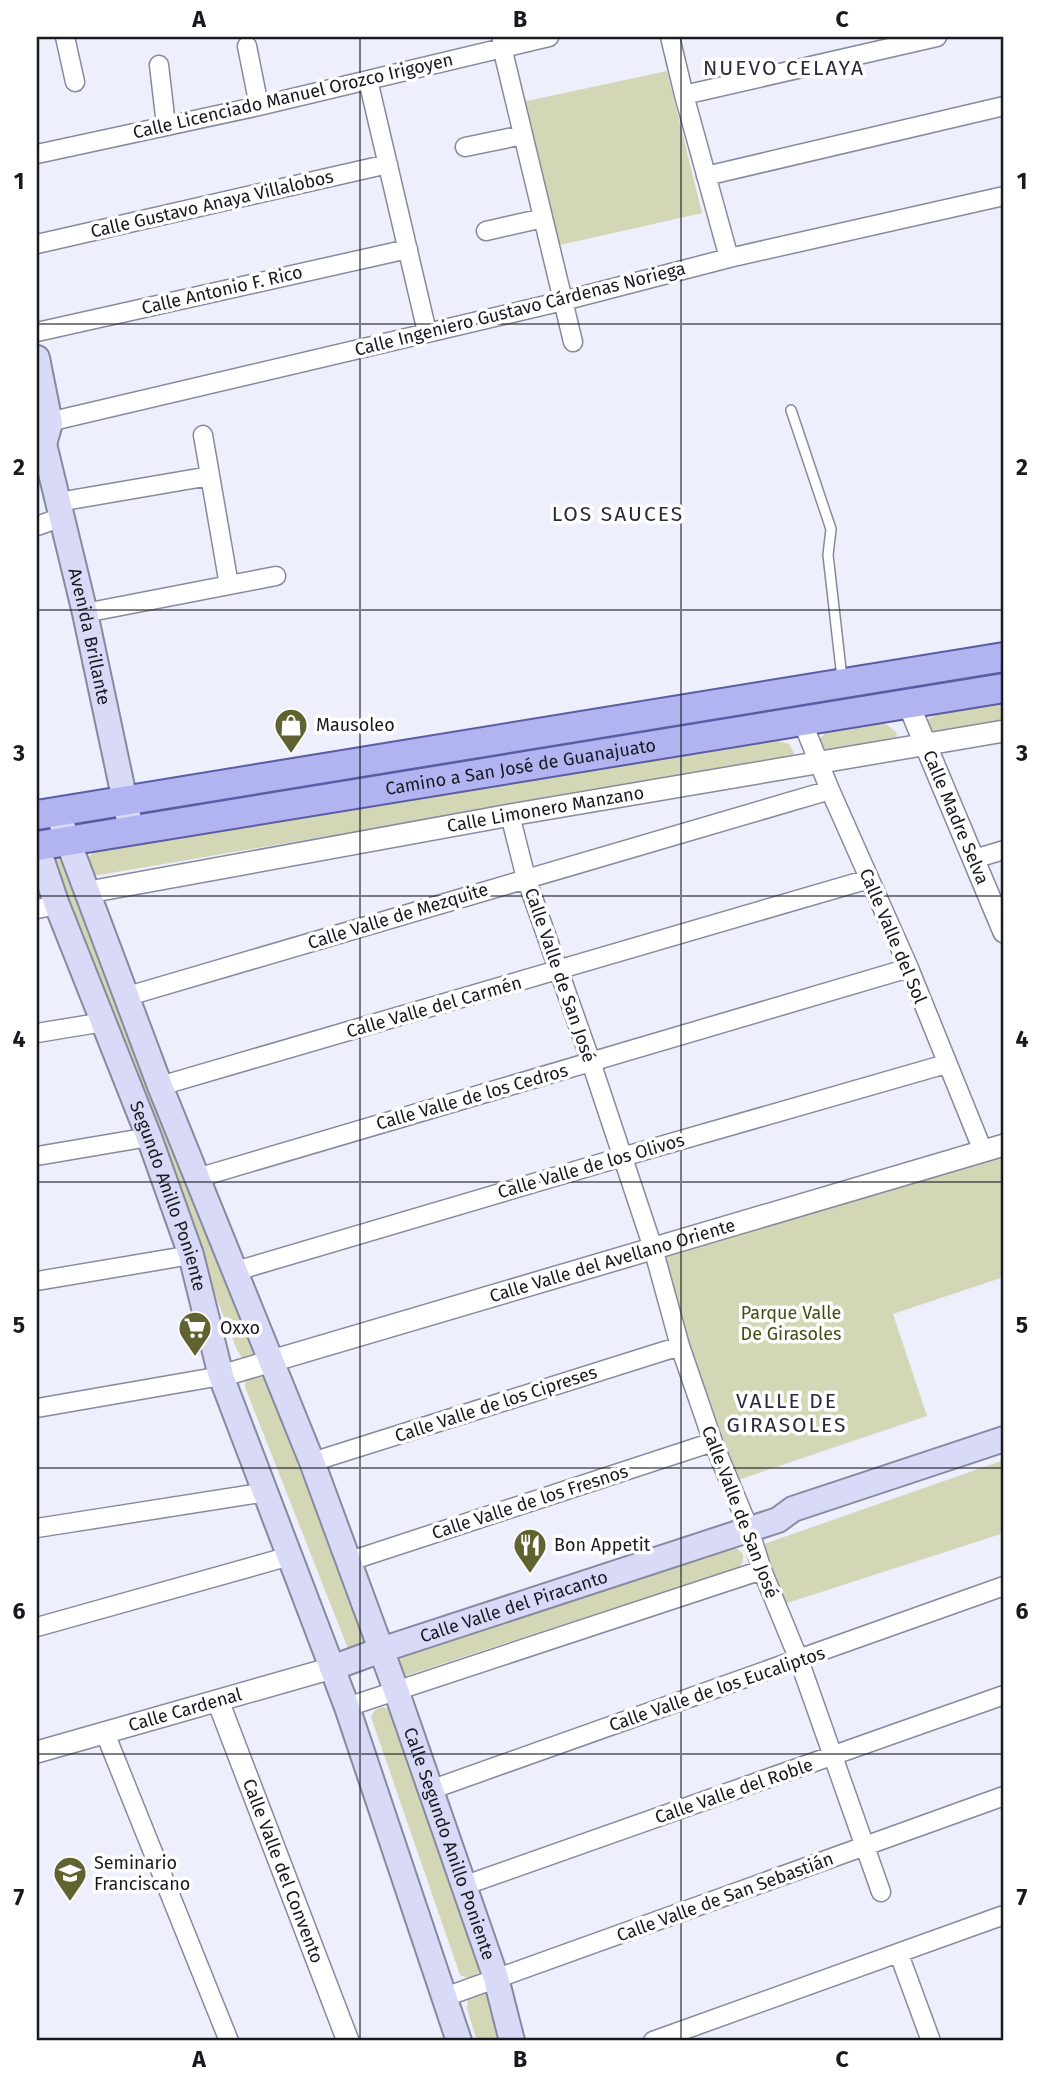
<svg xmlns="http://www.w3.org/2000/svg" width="1041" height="2078" font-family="'Fira Sans',sans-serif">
<rect width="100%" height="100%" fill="#edeffc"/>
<!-- green -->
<path fill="#d3d7b5" d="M667,71L702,213L551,247L518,103Z
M1004,702V722L927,735L926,720L940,713Z
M883,722L896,732L897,738L895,741L824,752L819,740L825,733Z
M778,741L789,744L794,753L792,757L99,875L90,873L87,860L95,849L110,846Z
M66,853L259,1356L243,1359L237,1350L54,889L48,856Z
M1004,1150V1277L893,1314L927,1416L738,1480L658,1255Z
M252,1375H260L265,1380L365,1637L367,1644L352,1651L347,1646L245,1387L246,1380Z
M1004,1460V1533L784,1604L764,1544Z
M723,1547L738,1549L743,1554V1561L740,1567L405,1676L396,1673L397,1652Z
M382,1707L391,1710L480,1967L477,1976L470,1979L460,1975L371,1717L375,1710Z
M478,1991L488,1995L501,2041H477L467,2008L468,1996Z"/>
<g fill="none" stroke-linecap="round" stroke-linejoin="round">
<defs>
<path id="service" d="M791,410L831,529L828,555L842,678"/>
<path id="minor" d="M65,37L75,82
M502,37V47L573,342
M670,37L684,95L729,258
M247,46L259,106
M159,65L166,125
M368,80L427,332
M684,95L937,37
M465,147L523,135
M37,154L259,106L549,37
M706,176L1004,106
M486,231L543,218
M37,244L388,164
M37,332L408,249
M40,424L563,301L729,258L1004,196
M203,435L229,585
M58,502L210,476
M37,526L62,517
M85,613L276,576
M802,721L830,790L909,968L983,1151
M510,815L526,878L591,1062L653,1248L680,1346L713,1442L749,1529L762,1570L799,1660L881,1892
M974,859L1004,850
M37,909L57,905
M128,996L830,790
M37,1033L104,1022
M160,1086L869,879
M37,1156L149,1137
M197,1178L909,968
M236,1271L622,1157L946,1064
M37,1281L191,1255
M37,1408L221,1376
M312,1462L680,1346
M37,1528L267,1492
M347,1562L713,1442
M37,1627L290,1556
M347,1707L762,1570
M105,1733L229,2041
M430,1790L1004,1586
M463,1886L1004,1695
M899,1954L931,2041
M445,1997L1004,1796
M653,2041L1004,1915"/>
<g id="tertiary">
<path id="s1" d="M908,703L1004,932"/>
<path id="s2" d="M89,892L510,815L1004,731"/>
<path id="s3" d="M221,1376L1004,1145"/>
<path id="s4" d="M218,1701L348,2041"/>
<path id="s5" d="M37,1752L332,1668"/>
</g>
<g id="secondary">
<path d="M37,358L50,423L44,444"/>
<path id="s6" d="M37,434L44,444L85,613L129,820"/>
<path id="s7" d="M62,825L160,1086L312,1462L396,1690L496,1978L512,2041"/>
<path id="s8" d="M37,846L57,905L149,1137L191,1255L221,1376L347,1707L459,2041"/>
<path id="s9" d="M332,1668L381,1650L778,1520L793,1509L1004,1439"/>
</g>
<g id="primary">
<path d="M37,815L1004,657"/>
<path id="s10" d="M37,846L1004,688"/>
</g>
</defs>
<!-- service casing -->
<use href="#service" stroke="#878a9e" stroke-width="12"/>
<!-- minor casing -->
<use href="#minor" stroke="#878a9e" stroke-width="21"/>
<!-- tertiary casing -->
<use href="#tertiary" stroke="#878a9e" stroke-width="24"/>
<!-- secondary casing -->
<use href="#secondary" stroke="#878a9e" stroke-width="28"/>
<!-- primary casing -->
<use href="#primary" stroke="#5b5da3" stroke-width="32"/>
<!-- service -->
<use href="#service" stroke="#fff" stroke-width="9"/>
<!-- minor -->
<use href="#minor" stroke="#fff" stroke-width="18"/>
<!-- tertiary -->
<use href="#tertiary" stroke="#fff" stroke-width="21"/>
<!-- secondary -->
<use href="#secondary" stroke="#d9daf8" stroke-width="24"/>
<!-- primary -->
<use href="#primary" stroke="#b2b4f2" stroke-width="28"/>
</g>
<!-- grid -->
<path fill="none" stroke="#181921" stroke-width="2" stroke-opacity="0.55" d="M360,37V2041M681,37V2041M37,324H1004M37,610H1004M37,896H1004M37,1182H1004M37,1468H1004M37,1754H1004"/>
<!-- icons -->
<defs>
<symbol id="shop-pin" viewBox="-11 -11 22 30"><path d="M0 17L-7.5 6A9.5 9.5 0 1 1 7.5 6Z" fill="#606230" stroke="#fff"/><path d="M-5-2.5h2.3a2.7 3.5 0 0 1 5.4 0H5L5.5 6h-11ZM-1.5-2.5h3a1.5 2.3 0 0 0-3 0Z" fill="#fff"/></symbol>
<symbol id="supermarket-pin" viewBox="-11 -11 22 30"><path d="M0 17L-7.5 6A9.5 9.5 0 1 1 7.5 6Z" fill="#606230" stroke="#fff"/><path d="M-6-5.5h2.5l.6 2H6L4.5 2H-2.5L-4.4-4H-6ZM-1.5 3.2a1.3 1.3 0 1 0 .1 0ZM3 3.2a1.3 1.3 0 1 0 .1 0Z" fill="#fff"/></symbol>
<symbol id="restaurant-pin" viewBox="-11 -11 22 30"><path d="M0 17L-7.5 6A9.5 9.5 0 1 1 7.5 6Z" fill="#606230" stroke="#fff"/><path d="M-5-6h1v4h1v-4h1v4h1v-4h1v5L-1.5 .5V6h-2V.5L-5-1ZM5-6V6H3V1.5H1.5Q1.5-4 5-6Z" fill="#fff"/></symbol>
<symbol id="university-pin" viewBox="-11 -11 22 30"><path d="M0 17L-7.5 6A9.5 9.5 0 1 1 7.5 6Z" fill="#606230" stroke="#fff"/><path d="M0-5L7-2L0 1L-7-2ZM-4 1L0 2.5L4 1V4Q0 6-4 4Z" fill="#fff"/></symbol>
</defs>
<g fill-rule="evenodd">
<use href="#shop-pin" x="272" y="706" width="38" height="52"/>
<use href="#supermarket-pin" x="176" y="1309" width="38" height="52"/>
<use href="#restaurant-pin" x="511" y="1526" width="38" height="52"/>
<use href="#university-pin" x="51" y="1854" width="38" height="52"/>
</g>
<g text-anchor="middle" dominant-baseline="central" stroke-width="7" stroke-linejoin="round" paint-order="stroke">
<!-- street labels -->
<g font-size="18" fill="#181921" stroke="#fff">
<text transform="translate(293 96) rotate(-13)">Calle Licenciado Manuel Orozco Irigoyen</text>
<text transform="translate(212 204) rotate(-13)">Calle Gustavo Anaya Villalobos</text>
<text transform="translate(222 290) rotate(-13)">Calle Antonio F. Rico</text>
<text transform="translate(520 309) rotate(-14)">Calle Ingeniero Gustavo Cárdenas Noriega</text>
<text stroke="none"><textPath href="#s6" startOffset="210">Avenida Brillante</textPath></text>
<text stroke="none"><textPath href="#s10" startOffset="490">Camino a San José de Guanajuato</textPath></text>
<text stroke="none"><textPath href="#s2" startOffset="464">Calle Limonero Manzano</textPath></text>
<text stroke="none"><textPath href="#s1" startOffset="124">Calle Madre Selva</textPath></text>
<text transform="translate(398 916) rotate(-17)">Calle Valle de Mezquite</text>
<text transform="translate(893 936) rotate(67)">Calle Valle del Sol</text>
<text transform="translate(560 975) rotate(71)">Calle Valle de San José</text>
<text transform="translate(434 1007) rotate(-16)">Calle Valle del Carmén</text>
<text transform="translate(472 1097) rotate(-16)">Calle Valle de los Cedros</text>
<text transform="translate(591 1166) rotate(-16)">Calle Valle de los Olivos</text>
<text stroke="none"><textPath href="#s8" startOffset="374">Segundo Anillo Poniente</textPath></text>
<text stroke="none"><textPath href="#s3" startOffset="408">Calle Valle del Avellano Oriente</textPath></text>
<text transform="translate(496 1404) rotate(-18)">Calle Valle de los Cipreses</text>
<text transform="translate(530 1502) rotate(-18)">Calle Valle de los Fresnos</text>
<text transform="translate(740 1512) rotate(69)">Calle Valle de San José</text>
<text stroke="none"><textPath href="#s9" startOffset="192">Calle Valle del Piracanto</textPath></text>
<text transform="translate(717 1689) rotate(-19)">Calle Valle de los Eucaliptos</text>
<text stroke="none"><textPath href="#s5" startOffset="154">Calle Cardenal</textPath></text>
<text transform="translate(734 1791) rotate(-19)">Calle Valle del Roble</text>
<text stroke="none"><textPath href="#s7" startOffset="1090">Calle Segundo Anillo Poniente</textPath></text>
<text stroke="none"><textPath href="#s4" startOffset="182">Calle Valle del Convento</textPath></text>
<text transform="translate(725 1897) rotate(-20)">Calle Valle de San Sebastián</text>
</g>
<!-- poi labels -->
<g font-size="18" fill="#181921" stroke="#fff" text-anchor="start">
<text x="316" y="725">Mausoleo</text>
<text x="220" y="1328">Oxxo</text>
<text x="554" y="1545">Bon Appetit</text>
<text x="94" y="1863">Seminario<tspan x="94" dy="21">Franciscano</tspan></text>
</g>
<!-- park labels -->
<g font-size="18" fill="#484b13" stroke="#fff">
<text x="791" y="1313">Parque Valle<tspan x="791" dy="21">De Girasoles</tspan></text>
</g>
<!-- quarter labels -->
<g font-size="21" letter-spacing="2" fill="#292a3b" stroke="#fff">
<text x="784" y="68">NUEVO CELAYA</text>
<text x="618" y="514">LOS SAUCES</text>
<text x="787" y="1401">VALLE DE<tspan x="787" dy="24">GIRASOLES</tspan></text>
</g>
</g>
<!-- border -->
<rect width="1041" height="2078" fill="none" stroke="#ffffff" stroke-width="77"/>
<rect x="38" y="38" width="964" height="2001" fill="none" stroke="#181921" stroke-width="2.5"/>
<g font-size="23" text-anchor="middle" font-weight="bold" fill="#181921">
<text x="199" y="27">A</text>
<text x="520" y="27">B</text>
<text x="842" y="27">C</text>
<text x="19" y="189">1</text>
<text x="1022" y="189">1</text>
<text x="19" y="475">2</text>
<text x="1022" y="475">2</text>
<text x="19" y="761">3</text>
<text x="1022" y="761">3</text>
<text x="19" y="1047">4</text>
<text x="1022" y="1047">4</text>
<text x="19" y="1333">5</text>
<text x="1022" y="1333">5</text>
<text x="19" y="1619">6</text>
<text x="1022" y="1619">6</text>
<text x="19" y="1905">7</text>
<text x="1022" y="1905">7</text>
<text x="199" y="2067">A</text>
<text x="520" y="2067">B</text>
<text x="842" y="2067">C</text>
</g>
</svg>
